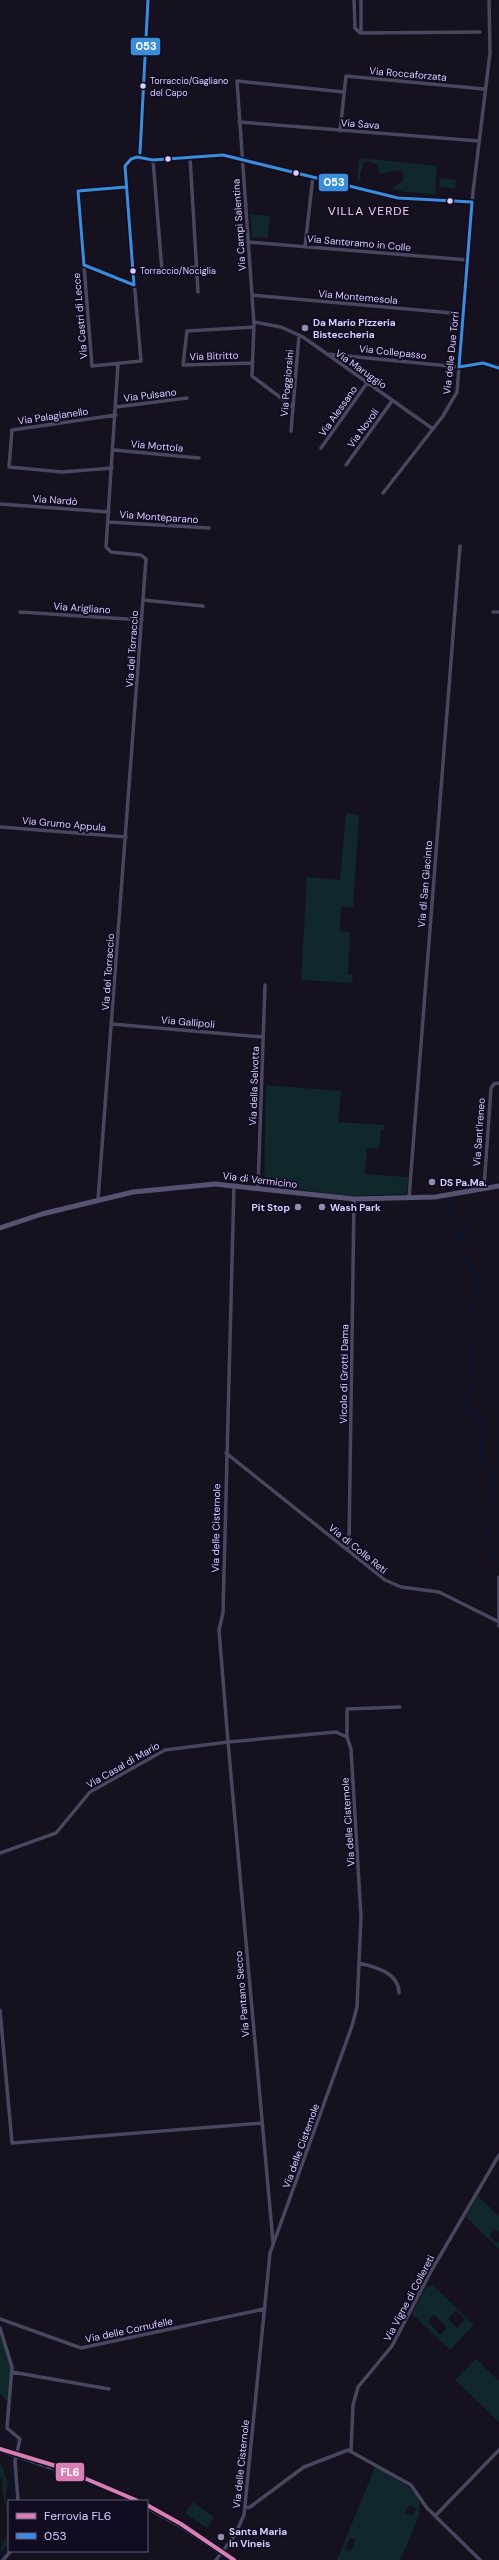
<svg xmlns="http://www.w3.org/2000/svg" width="499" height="2560" font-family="'DM Sans',sans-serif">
<rect width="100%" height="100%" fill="#15111e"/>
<!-- green -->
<path fill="#10272b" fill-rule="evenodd" d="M359,158L437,166L435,194L405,192L391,189L403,181L404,174L399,170L380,174L377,164L368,161L364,162L360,175L361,181L357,180Z
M440,178L456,180L455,189L439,187Z
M250,214L270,216L268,238L252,237Z
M346,813L359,815L353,908L341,907L340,931L350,932L348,975H353L352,983L301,980L307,877L340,880Z
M266,1085L341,1091L338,1122L384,1125V1130H381L379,1149L367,1148L365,1174L409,1177L406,1194L344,1196L264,1184Z
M478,2196L499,2216V2233L494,2228L490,2236L496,2243L499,2241V2249L466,2217Z
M432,2284L474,2325L450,2350L412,2314L427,2285L430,2287ZM456,2310L465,2319L457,2328L448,2319ZM434,2315L445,2325L446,2329L440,2335L428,2321Z
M0,2329L11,2364L8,2400L3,2399L4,2396L0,2394Z
M476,2359L499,2381V2422L455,2380Z
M0,2464L2,2465L8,2485L5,2498L9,2507V2543L0,2552L3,2541L6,2540C7,2532 8,2523 7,2515C6,2504 0,2489 3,2477L0,2478Z
M375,2467C435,2498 425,2503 400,2560H337ZM409,2505L416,2508L413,2516L405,2513ZM350,2537L355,2540L351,2551L345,2549Z
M193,2502L214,2517L207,2528L185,2513Z"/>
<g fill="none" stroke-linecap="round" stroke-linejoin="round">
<!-- stream -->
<path stroke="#08163e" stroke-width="1.5" d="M451,1200L452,1215L458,1241V1255L472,1266L476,1275L478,1288L472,1302L469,1330L474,1383L464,1401L468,1410L486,1427C484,1437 477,1454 483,1463C487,1469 493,1470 494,1478L489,1521L483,1547L496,1557
M458,1240L466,1226
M0,2434L14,2441L17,2447
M11,2501L14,2460
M0,2556L9,2547"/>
<!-- minor -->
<path stroke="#49465f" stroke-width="3.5" d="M354,0L355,28L360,33L480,32
M361,0V33
M239,122L479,141
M340,131L346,76L484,89
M140,153L148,0
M137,157L139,159L143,157L153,160L223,155L398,198L472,202
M190,157L198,292
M153,160L162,271L197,267
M126,187L78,191L92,366L141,361L126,187L125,166L128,162L137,157
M248,242L468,260
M305,247L313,176
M84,265L134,285
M252,295L463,314
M254,322L281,327L303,337L433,429
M327,354L459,367L483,363L499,366
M252,363L183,365L187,331L254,327
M116,407L187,398
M293,407L252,376L254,324L237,81L344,92
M291,431L299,335
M321,448L367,383
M114,450L199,458
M346,465L392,401
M112,468L62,472L9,467L12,430L116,415
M383,493L443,416L457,392L473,192L490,53L489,0
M0,504L109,512
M108,522L209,528
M143,600L203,606
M20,612L142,620
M493,612H499
M1,827L126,837
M112,1024L263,1037
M258,1187L265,985
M484,1188L491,1088L494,1084L499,1083
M409,1198L460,546
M98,1200L146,559L141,555L111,552L106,547L118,364
M226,1453L385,1580L401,1587L439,1592L499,1622
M346,1549L349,1546L354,1199
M499,1577V1626
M347,1737V1709L400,1707
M0,1853L56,1833L90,1792L165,1750L228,1742L273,2242
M359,1963C376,1967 399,1973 399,1993
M0,2010L12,2143L262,2123
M0,2319L81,2348L264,2309
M0,2328L12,2367L7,2428L20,2439L15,2461L18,2501
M12,2372L109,2389
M351,2451L353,2405L358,2387L392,2346L430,2273L499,2155
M245,2508L250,2507L304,2467L348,2450L411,2485L427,2508L480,2560
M435,2516L499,2450
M3,2560L11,2551
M216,2560L235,2535L244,2515L270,2253L352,2026L357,2007L361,1917L351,1749L347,1737L336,1732L228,1742L219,1630L223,1613L234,1185"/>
<!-- secondary -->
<path stroke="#565272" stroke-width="5" d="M0,1228L42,1214L133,1192L215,1184L354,1199L435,1197L499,1186"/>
<defs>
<path id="rail" d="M0,2451L92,2482L133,2501
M147,2508L181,2527L231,2560"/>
</defs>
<!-- rail casing -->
<use href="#rail" stroke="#425469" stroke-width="3"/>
<!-- rail -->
<use href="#rail" stroke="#120c23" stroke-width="1.5" stroke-dasharray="4.5" stroke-linecap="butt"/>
<defs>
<path id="bus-1" d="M140,153L148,0
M137,157L153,160L223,155L398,198L472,202
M78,191L84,265
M78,191L126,187
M84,265L134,285
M134,285L125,166L131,159L137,157
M459,367L472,202
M459,367L483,363L499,368"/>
</defs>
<!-- bus-1 casing -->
<use href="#bus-1" stroke="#120c23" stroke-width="6"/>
<!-- bus-1 -->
<use href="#bus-1" stroke="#3a8dd9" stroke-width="3"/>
<defs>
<path id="rail-1" d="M0,2449L56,2466L138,2501
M147,2505L181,2524L234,2560"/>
</defs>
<!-- rail-1 casing -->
<use href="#rail-1" stroke="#120c23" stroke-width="7"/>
<!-- rail-1 -->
<use href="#rail-1" stroke="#d880b4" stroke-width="4"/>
</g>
<!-- markers -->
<g fill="#d8ceff" stroke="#120c23" stroke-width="1.5">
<circle cx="143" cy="86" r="3.5"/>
<circle cx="168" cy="159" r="3.5"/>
<circle cx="296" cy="173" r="3.5"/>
<circle cx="450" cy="201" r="3.5"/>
<circle cx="133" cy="271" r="3.5"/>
</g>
<g fill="#948cb0" stroke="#120c23" stroke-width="1.5">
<circle cx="305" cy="328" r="4"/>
<circle cx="432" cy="1182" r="4"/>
<circle cx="298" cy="1207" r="4"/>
<circle cx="322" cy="1207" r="4"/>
<circle cx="221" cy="2537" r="4"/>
</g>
<g text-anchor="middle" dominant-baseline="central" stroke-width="4" stroke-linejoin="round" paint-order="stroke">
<!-- bus labels -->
<g font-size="9" fill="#d8ceff" stroke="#120c23" text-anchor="start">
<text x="150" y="81">Torraccio/Gagliano<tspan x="150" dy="12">del Capo</tspan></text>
<text x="140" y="271">Torraccio/Nociglia</text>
</g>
<!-- street labels -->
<g font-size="10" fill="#d8ceff" stroke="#120c23">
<text transform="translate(408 74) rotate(5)">Via Roccaforzata</text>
<text transform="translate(360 124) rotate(4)">Via Sava</text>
<text transform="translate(239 225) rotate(-94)">Via Campi Salentina</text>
<text transform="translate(359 243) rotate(5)">Via Santeramo in Colle</text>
<text transform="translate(358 297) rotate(5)">Via Montemesola</text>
<text transform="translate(80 316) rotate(-95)">Via Castri di Lecce</text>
<text transform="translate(393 352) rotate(6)">Via Collepasso</text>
<text transform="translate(451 353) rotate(-84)">Via delle Due Torri</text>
<text transform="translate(214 356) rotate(-2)">Via Bitritto</text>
<text transform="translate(361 369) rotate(35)">Via Maruggio</text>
<text transform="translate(287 383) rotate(-85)">Via Poggiorsini</text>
<text transform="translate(150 395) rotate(-7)">Via Pulsano</text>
<text transform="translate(338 411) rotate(-55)">Via Alessano</text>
<text transform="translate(53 416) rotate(-8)">Via Palagianello</text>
<text transform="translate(363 428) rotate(-54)">Via Novoli</text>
<text transform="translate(157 446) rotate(5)">Via Mottola</text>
<text transform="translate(55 500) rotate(4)">Via Nardò</text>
<text transform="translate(159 517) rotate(4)">Via Monteparano</text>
<text transform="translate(82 608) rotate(4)">Via Arigliano</text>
<text transform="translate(132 649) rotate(-86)">Via del Torraccio</text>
<text transform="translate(64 824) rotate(5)">Via Grumo Appula</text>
<text transform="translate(425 884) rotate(-85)">Via di San Giacinto</text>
<text transform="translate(108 972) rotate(-86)">Via del Torraccio</text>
<text transform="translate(188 1022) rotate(5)">Via Gallipoli</text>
<text transform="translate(254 1086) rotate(-88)">Via della Selvotta</text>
<text transform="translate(479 1132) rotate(-86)">Via Sant'Ireneo</text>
<text transform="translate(260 1180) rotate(7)">Via di Vermicino</text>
<text transform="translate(344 1374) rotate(-89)">Vicolo di Grotti Dama</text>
<text transform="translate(216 1528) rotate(-89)">Via delle Cisternole</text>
<text transform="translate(358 1549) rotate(39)">Via di Colle Reti</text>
<text transform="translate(123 1765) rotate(-30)">Via Casal di Mario</text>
<text transform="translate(348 1822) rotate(-94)">Via delle Cisternole</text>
<text transform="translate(242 1994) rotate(-95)">Via Pantano Secco</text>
<text transform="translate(301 2146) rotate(-70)">Via delle Cisternole</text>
<text transform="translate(409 2298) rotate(-62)">Via Vigne di Collereti</text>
<text transform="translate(129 2330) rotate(-12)">Via delle Cornufelle</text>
<text transform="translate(241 2464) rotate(-84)">Via delle Cisternole</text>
</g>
<!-- poi labels -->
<g font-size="10" font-weight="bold" fill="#d8ceff" stroke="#120c23" text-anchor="start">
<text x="313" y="322">Da Mario Pizzeria<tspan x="313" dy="12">Bisteccheria</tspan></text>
<text x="440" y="1182">DS Pa.Ma.</text>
<text x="290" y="1207" text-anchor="end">Pit Stop</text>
<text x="330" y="1207">Wash Park</text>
<text x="229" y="2531">Santa Maria<tspan x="229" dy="12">in Vineis</tspan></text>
</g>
<!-- quarter labels -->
<g font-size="12" letter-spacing="1" fill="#ffd0ea" stroke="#120c23">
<text x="369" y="211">VILLA VERDE</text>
</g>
</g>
<g stroke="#120c23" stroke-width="1.5">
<rect x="130" y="37" width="31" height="19" rx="4" fill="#3a8dd9"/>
<rect x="318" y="173" width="31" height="19" rx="4" fill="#3a8dd9"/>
<rect x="55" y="2462" width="30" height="20" rx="4" fill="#d880b4"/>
</g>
<g font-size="11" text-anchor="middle" font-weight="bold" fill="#fff">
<text x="146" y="50">053</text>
<text x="334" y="186">053</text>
<text x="70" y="2476">FL6</text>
</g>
<!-- legend -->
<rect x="8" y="2500" width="140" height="52" fill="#120c23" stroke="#615a7b"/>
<rect x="16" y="2513" width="20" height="6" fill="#d880b4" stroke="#615a7b"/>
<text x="44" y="2520" font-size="12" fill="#d8ceff">Ferrovia FL6</text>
<rect x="16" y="2533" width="20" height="6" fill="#3a8dd9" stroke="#615a7b"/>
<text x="44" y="2540" font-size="12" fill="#d8ceff">053</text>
</svg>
